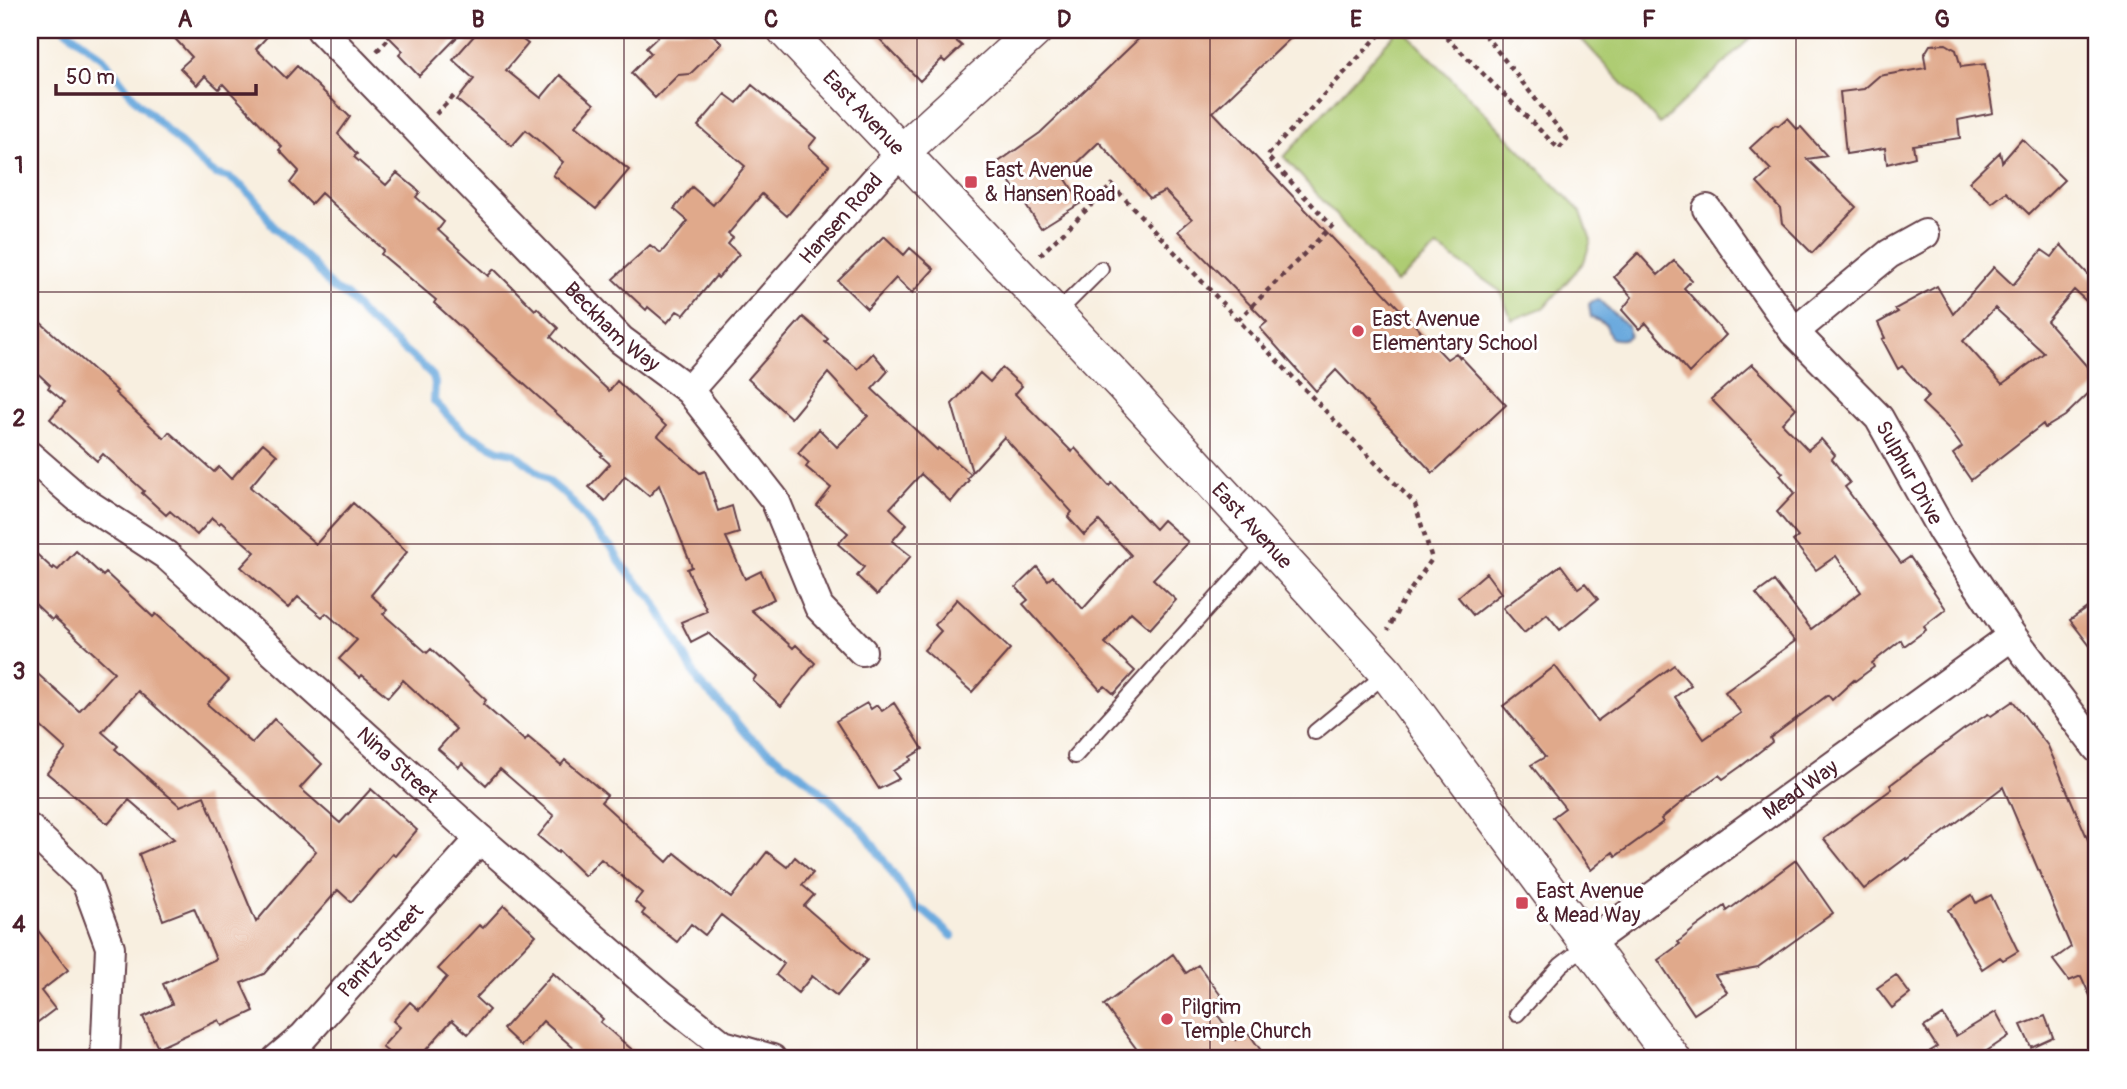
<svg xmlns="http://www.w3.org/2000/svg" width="2127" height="1089" font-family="Pangolin,sans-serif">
<rect width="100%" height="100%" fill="#fff"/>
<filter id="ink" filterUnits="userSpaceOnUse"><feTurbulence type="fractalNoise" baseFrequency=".0143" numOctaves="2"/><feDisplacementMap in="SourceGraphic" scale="14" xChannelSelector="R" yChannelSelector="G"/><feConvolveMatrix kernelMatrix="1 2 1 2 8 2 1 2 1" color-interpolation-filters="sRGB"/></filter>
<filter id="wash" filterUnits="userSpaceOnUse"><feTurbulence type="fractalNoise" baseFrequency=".00686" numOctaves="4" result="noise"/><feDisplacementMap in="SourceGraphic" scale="28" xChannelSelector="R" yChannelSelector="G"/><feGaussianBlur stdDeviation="1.57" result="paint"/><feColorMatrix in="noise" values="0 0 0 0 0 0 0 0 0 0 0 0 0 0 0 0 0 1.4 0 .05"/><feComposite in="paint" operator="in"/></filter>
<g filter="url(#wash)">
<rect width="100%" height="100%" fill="#f8efe0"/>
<!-- green -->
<path fill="#aecc73" stroke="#7c764f" stroke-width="2" d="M1398,30H1404L1581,212L1591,240L1584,262L1545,307L1512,320L1500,291L1437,247L1396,283L1284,157Z
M1573,30H1759L1660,124Z"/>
<!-- water -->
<path fill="#6caade" stroke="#5b6484" stroke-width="2" d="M1599,300L1628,327L1630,335C1625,341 1618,340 1611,338L1606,325L1591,317L1589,304L1593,301Z"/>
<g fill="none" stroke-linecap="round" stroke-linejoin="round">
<!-- stream -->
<path stroke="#6caade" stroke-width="8" d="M66,30L103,58L135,99L200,162L215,174L230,178L244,188L259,204L274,228L312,263L332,288L345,295L367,319L421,364L433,376L435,383L434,401L463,431L499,450L514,453L568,497L603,540L612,548L624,568L653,599L700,684L720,703L748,736L811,782L857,825L867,836L916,908L925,912L952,936"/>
</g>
<g id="blocks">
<!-- building -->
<path fill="#e0a98b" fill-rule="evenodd" d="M167,30H273L256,49L286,78L297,66L350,117L338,134L357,154L354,157L386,185L397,173L420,192L416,197L444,222L438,230L488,276L494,269L535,310L537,308L558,328L551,337L609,391L617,381L666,426L658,436L700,473L705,471L718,511L732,506L739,533L726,537L745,579L761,571L774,599L751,610L793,648L796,645L815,663L781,706L753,681L756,676L708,633L691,642L681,622L707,611L687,569L692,567L659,485L649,496L625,476L605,501L589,487L610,464L601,456L603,455L434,303L436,300L381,254L384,250L321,193L311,204L290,183L299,171L279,150L282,147L223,84L219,89L205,76L197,85L180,68L192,57Z
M382,30H464L419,76L399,55L403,51Z
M479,30H510L528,44L506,70L541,98L560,75L594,104L575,126L629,170L596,209L553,175L563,162L526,130L512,146L457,100L474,79L453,60Z
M665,30H708L722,43L690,74L678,75L655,98L631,73L651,53L646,48Z
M871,30H968L956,41L962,46L945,62L942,59L920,81Z
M1148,30H1299L1213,112L1447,359L1456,353L1460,358L1461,357L1506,405L1433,473L1336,370L1316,391L1260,328L1267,322L1178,231L1192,219L1165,191L1150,198L1099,142L1064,176L1081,203L1041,228L997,163L1040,133Z
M1946,44L1956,50L1961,67L1985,64L1993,113L1958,120L1960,138L1913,145L1915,157L1887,164L1885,148L1846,154L1840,92L1864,89L1879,76L1926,68L1924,55L1930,45Z
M752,85L816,138L809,147L829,165L787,216L762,194L728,234L733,238L728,244L739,254L718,278L716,276L684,315L677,311L667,323L648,307L646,310L613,279L650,245L661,253L688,221L674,209L692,187L713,205L745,166L698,126L725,94L737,103Z
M1787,118L1797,129L1801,127L1827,156L1807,159L1856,207L1812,253L1782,223L1780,208L1757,183L1771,170L1750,148L1775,125L1778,126Z
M2022,139L2064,180L2029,214L2006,192L1992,203L1969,182L2000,152L2002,162Z
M884,236L904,255L910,248L934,269L912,293L896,278L867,309L838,281Z
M2061,245L2097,284V311L2074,290L2047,321L2097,378V385L2065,416L2045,428L2043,424L1971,480L1953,454L1962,447L1948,428L1922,403L1929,396L1902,366L1898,369L1882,339L1885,338L1878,323L1898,312L1895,309L1937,286L1953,314L1994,267L2013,285L2042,250L2052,257ZM1995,308L2044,353L2002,384L1963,341Z
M1638,253L1658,275L1674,261L1692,280L1684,288L1726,335L1689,373L1646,323L1639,329L1622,310L1632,297L1614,277Z
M30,313L117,391L115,393L164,438L169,432L214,472L219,467L231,479L263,443L277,455L250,487L316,544L353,503L407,552L371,595L387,610L383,614L427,653L431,649L486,700L483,704L525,741L528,737L561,765L565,760L607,795L601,802L667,862L675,853L731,898L767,852L787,867L795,857L813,873L802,885L814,895L804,906L867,960L837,996L812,976L798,993L776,975L784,964L721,915L705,935L691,924L677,942L642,914L645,910L635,902L642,893L601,859L585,876L559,851L558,853L538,836L554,816L500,769L486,785L462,763L459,767L438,749L456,729L403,680L388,697L362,675L360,678L339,659L357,640L326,613L322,617L298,597L288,608L241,567L255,552L221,522L219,524L212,518L197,535L170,511L166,515L142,493L144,491L103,454L97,461L50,419L65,402L48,388L50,385L30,366Z
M803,317L828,339L825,342L858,369L873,353L888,371L872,389L937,450L938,448L971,474L967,478L969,480L951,502L921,474L890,508L907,524L892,541L911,556L877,595L857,576L864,567L838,544L848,533L817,506L831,488L806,467L809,463L798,453L819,429L837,447L868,416L828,373L791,418L748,379Z
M1752,364L1796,408L1782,423L1808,450L1821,439L1835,455L1832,459L1850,483L1845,487L1901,563L1910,557L1946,609L1924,626L1926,630L1904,646L1901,640L1872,663L1874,667L1855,681L1854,680L1832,700L1828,695L1770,738L1772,742L1740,767L1723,779L1719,775L1696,791L1661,819L1663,822L1616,856L1613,852L1591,870L1553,817L1565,808L1531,765L1545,757L1503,706L1555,666L1597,721L1674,665L1691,685L1675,697L1704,739L1741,713L1725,692L1795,641L1756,594L1774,581L1811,629L1861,592L1836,556L1816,570L1793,541L1798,537L1777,512L1795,493L1780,475L1783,473L1711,399Z
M1002,368L1022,386L1015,394L1072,452L1075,448L1109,486L1112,483L1155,529L1163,520L1188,542L1153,579L1176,600L1150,629L1131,612L1105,643L1135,671L1114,694L1105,686L1100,690L1023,604L1028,600L1016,587L1037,567L1048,580L1053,576L1083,609L1131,555L1099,521L1084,535L1068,517L1072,512L1004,437L972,472L952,404L980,373L990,382Z
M30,548L53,569L54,567L58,570L76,551L103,576L106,573L153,617L156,614L229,680L207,704L252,743L274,719L322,764L300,788L340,823L371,789L417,830L395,856L392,854L351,902L338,890L264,974L241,983L254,1011L222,1026L219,1020L158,1048L143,1017L172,1004L163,984L216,959L194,908L163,920L139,854L174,839L129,800L108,824L47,773L66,749L30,717V667L79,711L114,672L54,617L52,620L30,599ZM138,691L316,851L256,922L204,796L180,806L115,749L118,746L102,732Z
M1561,565L1578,588L1585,583L1598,599L1560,630L1547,614L1524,633L1503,608Z
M1486,573L1501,593L1473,615L1458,597Z
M957,599L1010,649L972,692L924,650L941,631L935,625Z
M2097,601V655L2070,620Z
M2013,701L2048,746L2092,849L2090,850L2097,873V1011L2081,976L2069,981L2053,960L2071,947L2003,787L1907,860L1906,858L1864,889L1824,839L1892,789L1890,785L1963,730L1988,714L1991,716Z
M867,703L871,709L877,705L882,711L894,703L923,749L910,757L911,760L893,771L899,779L879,789L836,721Z
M1796,860L1833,913L1758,967L1715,975L1727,992L1694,1014L1658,960L1680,944L1678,942L1695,928L1725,906L1727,911Z
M1972,895L1976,903L1991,895L2018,951L2003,960L2000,957L1982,969L1948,910Z
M504,905L536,935L476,998L489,1010L468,1034L452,1020L418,1059H396L382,1047L400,1027L393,1021L410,1002L419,1010L447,977L438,969L479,925L483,928Z
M30,920L68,970L41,991L55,1009L30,1028Z
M1173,954L1186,973L1198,965L1222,997L1211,1006L1236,1040L1247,1031L1267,1059H1144L1104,1005Z
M553,973L603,1019L600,1022L643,1059H586L543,1021L521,1046L503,1029Z
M1896,975L1910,994L1892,1008L1877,988Z
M1996,1012L2009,1036L1975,1059H1917L1937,1047L1924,1027L1943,1015L1956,1036Z
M2045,1016L2053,1037L2031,1047L2021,1025Z"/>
</g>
</g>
<g filter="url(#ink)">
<use href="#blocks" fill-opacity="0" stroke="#643e46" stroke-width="2"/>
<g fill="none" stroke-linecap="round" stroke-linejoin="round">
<defs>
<path id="service" d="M1056,314L1101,269
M1315,732L1387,673
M1075,756L1266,543
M1517,1014L1561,965L1588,944"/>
<g id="minor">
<path id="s1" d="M321,30L621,340L689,390L775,500L819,607L862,651"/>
<path id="s2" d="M1707,209L1794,332L1879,418L1942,531L2012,636L2097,748"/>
<path d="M1794,332L1889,254L1925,234"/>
<path id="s3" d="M689,390L875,180L902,152"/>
<path id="s4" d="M30,456L77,497L166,555L480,839L661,996L723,1045L772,1059"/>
<path d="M30,829L86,882L110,947L105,1059"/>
<path id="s5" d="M1589,943L2012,636"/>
<path id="s6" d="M277,1059L303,1037L480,839"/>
</g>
<g id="tertiary">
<path id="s7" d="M785,30L1122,384L1387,673L1673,1059"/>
<path d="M902,152L1035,30"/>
</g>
</defs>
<!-- service casing -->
<use href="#service" stroke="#643e46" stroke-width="18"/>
<!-- minor casing -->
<use href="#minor" stroke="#643e46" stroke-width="32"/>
<!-- tertiary casing -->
<use href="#tertiary" stroke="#643e46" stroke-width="38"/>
<!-- path -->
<path stroke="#643e46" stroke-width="4.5" stroke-dasharray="5 5" stroke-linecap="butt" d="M1439,30L1559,149L1567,139L1481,30
M377,51L390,37
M436,114L455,95
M1040,255L1112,185L1238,320L1415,504L1432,559L1402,602L1388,630
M1238,320L1332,226L1267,156L1384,30"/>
<!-- service -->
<use href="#service" stroke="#fff" stroke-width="14"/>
<!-- minor -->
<use href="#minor" stroke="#fff" stroke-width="28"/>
<!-- tertiary -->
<use href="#tertiary" stroke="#fff" stroke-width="35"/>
</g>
</g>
<!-- grid -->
<path fill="none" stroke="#4a1f2b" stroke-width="2" stroke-opacity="0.55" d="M331,30V1059M624,30V1059M917,30V1059M1210,30V1059M1503,30V1059M1796,30V1059M30,292H2097M30,544H2097M30,798H2097"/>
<!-- markers -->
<g fill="#d1495b" stroke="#fff" stroke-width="2.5">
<rect x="964" y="175" width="14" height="14" rx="3.5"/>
<circle cx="1358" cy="331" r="7"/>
<rect x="1515" y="896" width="14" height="14" rx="3.5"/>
<circle cx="1167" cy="1019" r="7"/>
</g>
<g text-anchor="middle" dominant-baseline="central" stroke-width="6" stroke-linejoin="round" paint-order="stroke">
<!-- street labels -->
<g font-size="21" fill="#4a1f2b" stroke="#fff">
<text stroke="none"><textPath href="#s7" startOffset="114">East Avenue</textPath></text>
<text stroke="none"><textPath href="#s3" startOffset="229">Hansen Road</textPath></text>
<text stroke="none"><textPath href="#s1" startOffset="416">Beckham Way</textPath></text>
<text stroke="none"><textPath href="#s2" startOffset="334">Sulphur Drive</textPath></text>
<text stroke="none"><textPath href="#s7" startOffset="681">East Avenue</textPath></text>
<text stroke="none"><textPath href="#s4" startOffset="481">Nina Street</textPath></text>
<text stroke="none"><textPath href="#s5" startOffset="261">Mead Way</textPath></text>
<text stroke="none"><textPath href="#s6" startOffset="150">Panitz Street</textPath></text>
</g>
<!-- poi labels -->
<g font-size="21" fill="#4a1f2b" stroke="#fff" text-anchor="start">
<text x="985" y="170">East Avenue<tspan x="985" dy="24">&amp; Hansen Road</tspan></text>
<text x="1372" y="319">East Avenue<tspan x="1372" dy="24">Elementary School</tspan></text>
<text x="1536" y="891">East Avenue<tspan x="1536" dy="24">&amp; Mead Way</tspan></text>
<text x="1181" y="1007">Pilgrim<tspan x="1181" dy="24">Temple Church</tspan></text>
</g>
</g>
<!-- margin -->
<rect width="2127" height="1089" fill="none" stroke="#fff" stroke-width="77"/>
<!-- scale -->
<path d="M56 84v10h200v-10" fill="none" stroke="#4a1f2b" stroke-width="3.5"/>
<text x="66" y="84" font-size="21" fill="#4a1f2b" stroke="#ffffff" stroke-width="5" paint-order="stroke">50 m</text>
<rect x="38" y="38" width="2050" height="1012" fill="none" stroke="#4a1f2b" stroke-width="2.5"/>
<g font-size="23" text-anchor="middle" font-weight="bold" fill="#4a1f2b">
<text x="185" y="27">A</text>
<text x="478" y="27">B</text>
<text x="771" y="27">C</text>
<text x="1064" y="27">D</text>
<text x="1356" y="27">E</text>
<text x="1649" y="27">F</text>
<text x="1942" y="27">G</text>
<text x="19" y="173">1</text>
<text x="19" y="426">2</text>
<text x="19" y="679">3</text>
<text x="19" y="932">4</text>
</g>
</svg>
